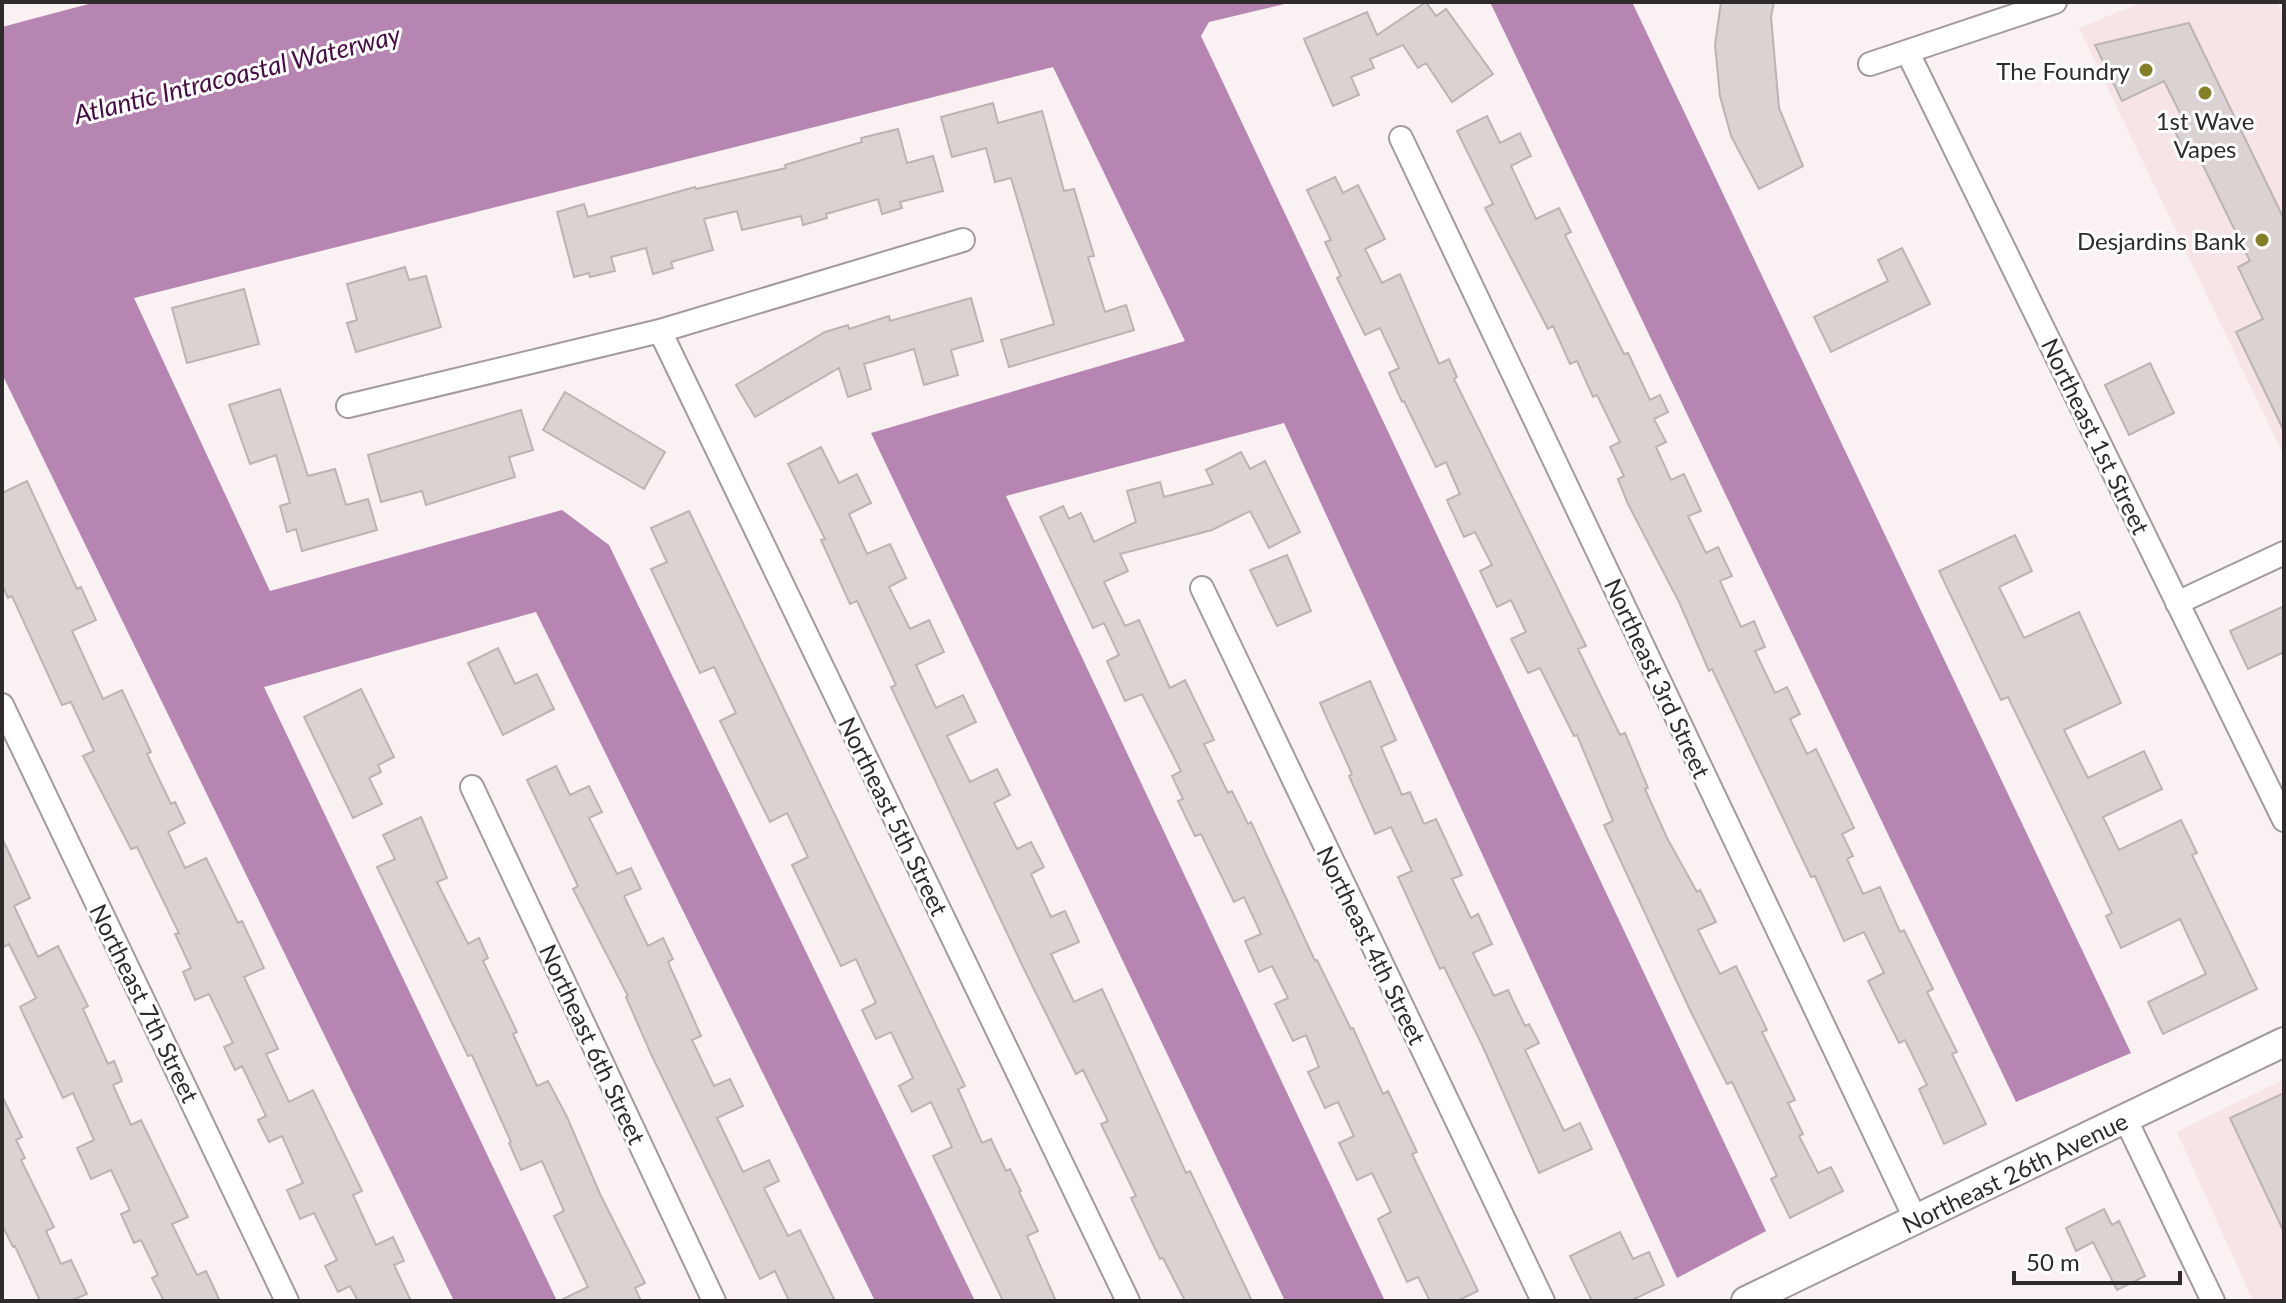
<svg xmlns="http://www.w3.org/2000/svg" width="2286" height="1303" font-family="Lato,sans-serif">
<rect width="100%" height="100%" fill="#faf1f2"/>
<!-- built -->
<path fill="#f6e4e6" d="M2143,2H2277L2284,17V456L2079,28Z
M2284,1079V1301H2253L2177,1132Z"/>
<!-- water -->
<path fill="#b685b1" d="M96,2H1293L1209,22L1201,36L1766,1231L1677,1278L1284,423L1006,496L1385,1301H1285L871,433L1185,341L1053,67L134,298L270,591L562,510L609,545L975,1301H875L536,612L264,687L557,1301H454L2,374V27Z
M1490,2H1632L2131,1053L2016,1102Z"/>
<!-- building -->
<path fill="#dbd3d2" stroke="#bcb4b3" stroke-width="2" d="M1426,2L1436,16L1446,9L1493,74L1452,102L1426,63L1418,68L1403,45L1370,59L1374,68L1351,77L1359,95L1333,106L1304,39L1367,12L1377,35Z
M1721,2H1774L1771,17L1779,108L1803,166L1759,189L1731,136L1720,96L1715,45Z
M2189,23L2284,219V431L2236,332L2263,319L2238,267L2250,261L2193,145L2184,150L2171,123L2182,117L2164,81L2122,101L2095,45Z
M993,103L998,123L1042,111L1064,191L1074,189L1094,256L1088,257L1105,312L1126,305L1134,330L1009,367L1001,340L1054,324L1011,178L995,182L986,148L952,157L941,117Z
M1487,116L1500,143L1520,133L1531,156L1511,166L1536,219L1559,208L1571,232L1565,235L1624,354L1628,353L1650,400L1660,395L1668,412L1654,419L1666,442L1656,447L1671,480L1684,474L1701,511L1688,516L1706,553L1718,547L1732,576L1720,581L1741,627L1754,621L1765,647L1755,651L1775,693L1787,687L1800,714L1790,719L1807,754L1816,749L1854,828L1842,834L1853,856L1847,859L1863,894L1880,887L1900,932L1904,930L1933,989L1927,992L1957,1052L1952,1054L1986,1124L1944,1144L1919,1089L1927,1085L1905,1040L1899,1043L1868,981L1884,973L1864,932L1844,941L1815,876L1811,877L1712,669L1709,671L1679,602L1628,504L1618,479L1624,476L1610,447L1620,442L1597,395L1593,397L1577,361L1570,364L1553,326L1548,329L1485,208L1493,204L1457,131Z
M898,129L907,163L933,156L943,191L900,202L902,208L882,214L878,199L826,214L827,218L803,225L801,216L742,230L737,211L704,219L713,250L671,262L673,268L653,274L646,248L611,257L615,271L590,277L589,273L574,277L557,212L584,204L588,217L695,187L696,189L786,168L785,165L862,142L861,138Z
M1335,177L1343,193L1358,185L1385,239L1365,249L1382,283L1400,274L1439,364L1449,359L1457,377L1454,379L1586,646L1578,649L1620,735L1625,733L1648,788L1645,789L1667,838L1697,892L1700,890L1716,922L1698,930L1720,974L1736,966L1767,1030L1762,1032L1795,1100L1788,1103L1803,1134L1799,1136L1818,1173L1831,1167L1843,1191L1790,1218L1771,1179L1777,1176L1732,1082L1727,1084L1690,1010L1604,825L1613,821L1577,735L1574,736L1540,668L1528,673L1511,639L1526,632L1511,600L1497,607L1480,571L1492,565L1475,532L1464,537L1447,500L1460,494L1446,462L1436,467L1404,401L1402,402L1389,373L1399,368L1380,328L1365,335L1337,278L1341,276L1325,242L1331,240L1307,190Z
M1902,248L1930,304L1831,352L1814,317L1888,281L1878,260Z
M405,267L409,280L426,276L441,327L356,352L347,323L357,320L347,284Z
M244,289L259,344L187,363L172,308Z
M971,298L983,341L951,350L958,375L924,385L914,349L864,364L871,389L848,397L839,368L755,417L736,385L825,332L848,325L849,329L889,316L890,321Z
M2150,363L2174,413L2129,435L2105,385Z
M280,389L308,476L335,469L346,505L368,499L377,530L302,551L296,529L287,532L280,506L290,503L276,455L250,464L229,405Z
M565,392L665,452L644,489L543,430Z
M521,410L533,450L509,457L515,477L426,505L422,491L381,502L368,455Z
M821,447L839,483L857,474L871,503L849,514L867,554L890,544L906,578L889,587L910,629L929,620L944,652L916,665L936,708L963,695L976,722L947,736L970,782L997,769L1010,795L994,803L1017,849L1031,842L1044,867L1031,874L1051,917L1065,911L1079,942L1051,954L1074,1002L1102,989L1186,1173L1190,1171L1252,1301H1185L1163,1258L1160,1259L1131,1198L1136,1196L1101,1124L1108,1121L1083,1070L1076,1074L1023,967L891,687L896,685L857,601L850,604L821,540L825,539L788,464Z
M1241,452L1250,469L1265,461L1300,532L1269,548L1250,511L1212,530L1120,554L1128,571L1104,582L1125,626L1139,620L1170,688L1185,680L1214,740L1204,744L1228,793L1232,791L1248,824L1251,822L1315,961L1317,960L1351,1029L1353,1028L1383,1094L1388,1091L1417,1152L1412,1154L1478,1291L1457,1301H1430L1418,1277L1407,1282L1378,1219L1391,1212L1372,1173L1357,1180L1339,1143L1354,1136L1338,1102L1325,1108L1308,1072L1319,1067L1306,1035L1293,1041L1275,1004L1288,998L1272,966L1259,972L1245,941L1261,934L1244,897L1234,902L1201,834L1195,836L1178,801L1183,799L1172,776L1181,771L1142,694L1125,701L1107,661L1119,655L1104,623L1093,628L1040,517L1063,506L1069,519L1081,513L1094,542L1136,522L1127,491L1160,482L1164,497L1213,484L1206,470Z
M27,481L77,589L81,587L96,620L72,631L103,699L122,690L151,752L147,754L171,804L175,802L185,823L168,832L185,868L206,858L238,923L242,921L264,968L244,977L278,1049L266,1054L289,1102L313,1090L362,1191L353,1195L376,1245L393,1237L404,1261L394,1265L411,1301H358L350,1286L338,1292L325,1266L337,1260L314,1213L300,1219L287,1190L303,1183L282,1136L269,1142L258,1120L266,1116L242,1066L235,1070L224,1047L233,1043L209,994L195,1000L183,972L191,968L175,934L179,933L137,847L131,849L83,756L94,751L71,702L62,705L12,596L8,598L2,585V493Z
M689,511L965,1086L958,1089L982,1143L991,1139L1006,1171L1010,1169L1021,1191L1019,1192L1038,1231L1027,1236L1056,1301H1003L933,1156L952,1147L931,1102L912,1112L899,1086L913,1078L891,1032L876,1039L862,1010L876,1003L856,959L841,966L792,865L808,857L787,813L770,822L720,721L736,713L714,667L700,673L651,569L667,562L651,528Z
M2015,535L2032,571L1999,587L2024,638L2079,612L2121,703L2064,730L2088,778L2144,751L2162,789L2103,817L2119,850L2181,820L2197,853L2192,855L2257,989L2163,1034L2148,1002L2206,974L2180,919L2121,948L2106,916L2112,913L2073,831L2008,697L2001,700L1939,571Z
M1287,555L1311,611L1277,626L1250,570Z
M2284,606V652L2248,669L2230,631Z
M498,648L515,684L537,674L554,709L503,735L468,663Z
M1370,681L1396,740L1381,747L1402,795L1410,792L1424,824L1436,819L1462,875L1452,879L1471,918L1478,914L1492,944L1473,953L1494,996L1508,990L1525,1026L1529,1024L1539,1043L1525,1050L1564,1131L1580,1123L1592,1149L1539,1173L1483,1047L1444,967L1440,969L1398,877L1412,871L1391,827L1375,834L1349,776L1352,774L1320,703Z
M361,689L394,757L378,765L381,772L369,778L382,804L353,818L304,717Z
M556,766L570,795L589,786L602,812L589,818L617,874L631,868L641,889L624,896L648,946L663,938L673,959L668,962L701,1036L692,1040L714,1086L730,1079L743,1106L717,1118L743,1172L769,1160L779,1181L764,1188L788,1236L800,1230L835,1301H789L775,1271L760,1279L651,1054L626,997L628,996L573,889L578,886L527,780Z
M421,817L447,878L437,882L468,944L479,938L488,958L483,961L517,1032L513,1034L537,1086L548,1081L567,1117L600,1194L645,1283L635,1288L641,1301H559L588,1287L554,1216L564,1211L542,1161L521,1170L509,1143L511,1142L472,1055L468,1056L377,867L395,859L383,835Z
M2,838L30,898L14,906L38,957L58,946L88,1006L83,1009L108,1064L114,1061L122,1081L113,1085L131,1125L141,1120L188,1217L172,1224L197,1275L206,1271L220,1301H164L152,1278L158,1275L141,1240L134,1243L121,1214L130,1210L111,1170L91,1179L77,1148L94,1140L73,1093L63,1098L20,1007L36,998L9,944L2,948Z
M2284,1093V1232L2230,1118Z
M2,1096L22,1137L16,1140L25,1158L21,1160L54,1227L46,1231L61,1264L71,1260L87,1294L70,1301H40L15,1246L13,1247L2,1225Z
M2104,1209L2112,1225L2119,1221L2145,1276L2117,1290L2093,1242L2076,1251L2066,1228Z
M1620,1232L1633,1259L1649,1252L1664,1285L1630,1301H1592L1570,1256Z"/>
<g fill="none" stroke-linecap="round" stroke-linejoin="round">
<defs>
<path id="minor" d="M1908,53L2284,820
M1870,64L2055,2
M1401,138L1915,1218
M660,331L1128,1301
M348,406L660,331L963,240
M1202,588L1543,1301
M2177,603L2284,553
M2,705L287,1301
M472,787L714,1301
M2126,1120L2213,1301"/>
<g id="tertiary">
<path id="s1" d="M1746,1301L2284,1042"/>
</g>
</defs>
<!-- minor casing -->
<use href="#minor" stroke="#a29a9b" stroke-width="26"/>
<!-- tertiary casing -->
<use href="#tertiary" stroke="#a29a9b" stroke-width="32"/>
<!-- minor -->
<use href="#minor" stroke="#fff" stroke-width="22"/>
<!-- tertiary -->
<use href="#tertiary" stroke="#fff" stroke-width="28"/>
</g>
<!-- markers -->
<g fill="#837f27" stroke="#fff" stroke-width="3">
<circle cx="2146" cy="70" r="8"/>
<circle cx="2205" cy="93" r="8"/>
<circle cx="2262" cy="240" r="8"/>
</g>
<g text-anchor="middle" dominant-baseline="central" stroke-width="6" stroke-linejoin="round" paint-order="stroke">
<!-- poi labels -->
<g font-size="24" fill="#2f2b2c" stroke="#fff" text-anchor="end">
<text x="2130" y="70">The Foundry</text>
<text x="2205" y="120" text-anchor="middle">1st Wave<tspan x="2205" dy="28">Vapes</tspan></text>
<text x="2246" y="240">Desjardins Bank</text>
</g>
<!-- street labels -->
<g font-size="24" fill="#2f2b2c" stroke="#fff">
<text transform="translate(2096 436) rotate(64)">Northeast 1st Street</text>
<text transform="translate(1658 678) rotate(65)">Northeast 3rd Street</text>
<text transform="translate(894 816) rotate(64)">Northeast 5th Street</text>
<text transform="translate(1372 945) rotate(64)">Northeast 4th Street</text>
<text transform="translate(145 1003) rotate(64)">Northeast 7th Street</text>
<text transform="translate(593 1044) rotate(65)">Northeast 6th Street</text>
<text stroke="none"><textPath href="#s1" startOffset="298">Northeast 26th Avenue</textPath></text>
</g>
<!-- water labels -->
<g font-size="26" font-style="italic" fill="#480b45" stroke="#fff">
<text transform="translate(237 74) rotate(-14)">Atlantic Intracoastal Waterway</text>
</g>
</g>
<!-- border -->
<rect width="2286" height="1303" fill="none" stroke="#2f2b2c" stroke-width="8"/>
<!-- scale -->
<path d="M2014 1271v12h166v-12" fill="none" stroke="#2f2b2c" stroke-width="4"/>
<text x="2026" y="1271" font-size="24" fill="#2f2b2c" stroke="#ffffff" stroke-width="6" paint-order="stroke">50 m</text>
</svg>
